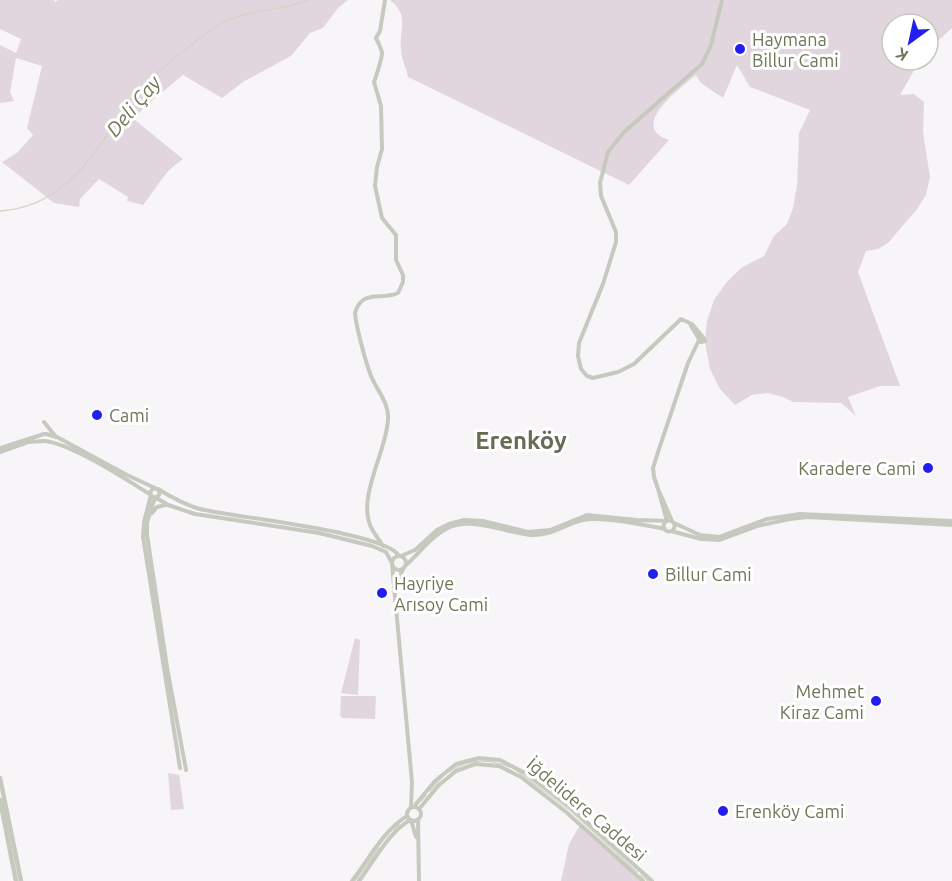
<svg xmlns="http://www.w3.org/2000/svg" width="952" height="881" font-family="Ubuntu,sans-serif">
<rect width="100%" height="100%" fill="#f8f5f8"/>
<!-- green -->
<path fill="#e1d6dd" d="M0,0H54L55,2L58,0H348L338,8L323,28L310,33L291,56L243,82L222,98L183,75L143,108L135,120L183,159C162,173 158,187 143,205L127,201L128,197L99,179L80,199L79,207L54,203L2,162L18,152L33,135L27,128L42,66L16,58L10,92L14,101L0,103V45L16,53L21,39L0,29Z
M390,0H952V28L928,50V24H892V60H920L900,95L914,94L924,102L923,132L930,177L926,195L917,209L888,243L878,249L866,251L858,272L900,386H880L848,397L856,416L841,403L793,402L783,397L767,393L752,395L735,405L720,389L710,369L705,342L707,321L714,300L726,283L741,268L764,256L774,236L787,224L793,208L797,186L799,133L810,110L750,87L737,65L723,98L701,83L696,75C682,87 627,126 669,140L629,185L408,77C406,68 401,58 401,49C399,28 410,16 390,0Z
M355,638L360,640L358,695L341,693Z
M341,696H376L375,719L342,718L340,715Z
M168,773L179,775L184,809L171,810Z
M580,825L643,881H561L569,844Z"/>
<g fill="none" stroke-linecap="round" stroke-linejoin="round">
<!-- stream -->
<path stroke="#d4d5c8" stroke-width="1.5" d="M0,211C50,208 81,174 107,135C114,124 121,111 130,101C154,73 183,50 213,29C241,8 276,13 308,0
M516,770L572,812L637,872
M449,772C467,759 488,758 509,767
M430,791L442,777
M421,801L426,795
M394,831L399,825
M641,875L648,881
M355,881L379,848"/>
<!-- secondary -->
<path stroke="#c6c9be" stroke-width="4" d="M690,324L699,339
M702,336L692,324L681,319L634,364L618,372L593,378L587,376L581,369L578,356L579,343L603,284L616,242V232L601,196L600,183L608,152L624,132L702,64L711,45L722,0
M703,337L705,341L701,342L700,338Z
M44,422L56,437
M46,434L57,437L127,475L155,488
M45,441C72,444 127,480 151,495L144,522L143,537L180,768
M0,448L44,434
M0,452L28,442L44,441
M150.5 493a4.5 4.5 0 1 1 9 0a4.5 4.5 0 1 1-9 0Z
M158,489C171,497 185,505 200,509C231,517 387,532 399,556
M658,489L654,477L653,468L659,449L688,363L699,340
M152,513L157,507L165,505
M663.5 526a5.5 5.5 0 1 1 11 0a5.5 5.5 0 1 1-11 0Z
M674,523L700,535L719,537L767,519L800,514L952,521
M671,531L701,539L719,540L757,526L790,519L808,517L952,525
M383,546C380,541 376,536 373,531C354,501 387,452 388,419C389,402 377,391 371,376C366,363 356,327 355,313C362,288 382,301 398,293L403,282V275L396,260V235L382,218L375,186L377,167L382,149L381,106L374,82C376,77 382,58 382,53C381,48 378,42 376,38L380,31L385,0
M401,556L415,550L437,530L449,524L464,520L483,521L528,532L550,530L587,515L637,520L667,521L658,489L672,521
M392 563a7 7 0 1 1 14 0a7 7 0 1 1-14 0Z
M392,564L412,782L411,807
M405,566C420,553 432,535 450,527C476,517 505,533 531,535C553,536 564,524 583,520C601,516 646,525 665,529
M395,587L404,567
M186,770L167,667L147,535V523L155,497L168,505L195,514L319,533L372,546L386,552L392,563
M415,807L416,804L435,781L456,764L479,758L500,760L525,773L570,807L652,881
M407 814a7 7 0 1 1 14 0a7 7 0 1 1-14 0Z
M419,809L439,785L456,771L475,764L499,766L521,777L566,812L643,881
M418,819L419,881
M411,820L416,837
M352,881C369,859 383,831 407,816
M359,881C374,861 388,833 410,820"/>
<!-- primary -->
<path stroke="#c6c9be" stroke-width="4.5" d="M0,778L21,881
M0,800L16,881"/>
</g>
<!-- markers -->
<g fill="#221ef0" stroke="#fff" stroke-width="2">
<circle cx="740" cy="49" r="6"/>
<circle cx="97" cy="415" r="6"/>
<circle cx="928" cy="468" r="6"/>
<circle cx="653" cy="574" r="6"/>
<circle cx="382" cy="593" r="6"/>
<circle cx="876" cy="701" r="6"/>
<circle cx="723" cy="811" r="6"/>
</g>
<g text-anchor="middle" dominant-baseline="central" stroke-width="6" stroke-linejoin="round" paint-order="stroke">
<!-- poi labels -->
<g font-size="18" fill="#6f7758" stroke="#fff" text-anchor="start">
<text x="752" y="39">Haymana<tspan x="752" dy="21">Billur Cami</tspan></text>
<text x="109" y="415">Cami</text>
<text x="916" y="468" text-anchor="end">Karadere Cami</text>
<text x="665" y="574">Billur Cami</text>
<text x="394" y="583">Hayriye<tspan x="394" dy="21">Arısoy Cami</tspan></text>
<text x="864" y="691" text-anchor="end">Mehmet<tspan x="864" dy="21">Kiraz Cami</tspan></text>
<text x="735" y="811">Erenköy Cami</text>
</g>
<!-- street labels -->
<g font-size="18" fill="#6f7758" stroke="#fff">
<text transform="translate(587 809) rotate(40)">İğdelidere Caddesi</text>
</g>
<!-- water labels -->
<g font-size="20" font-style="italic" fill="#747657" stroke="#fff">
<text transform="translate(133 106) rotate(-50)">Deli Çay</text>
</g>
<!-- district labels -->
<g font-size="24" font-weight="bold" fill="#676d54" stroke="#fff">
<text x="521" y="440">Erenköy</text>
</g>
</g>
<!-- north arrow -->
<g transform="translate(910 42) rotate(213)"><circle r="28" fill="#ffffff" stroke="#c5c9bc" stroke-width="1.5"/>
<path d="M0-4.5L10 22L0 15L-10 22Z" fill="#221ef0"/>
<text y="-9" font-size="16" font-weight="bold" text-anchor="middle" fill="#6f7758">K</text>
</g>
</svg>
